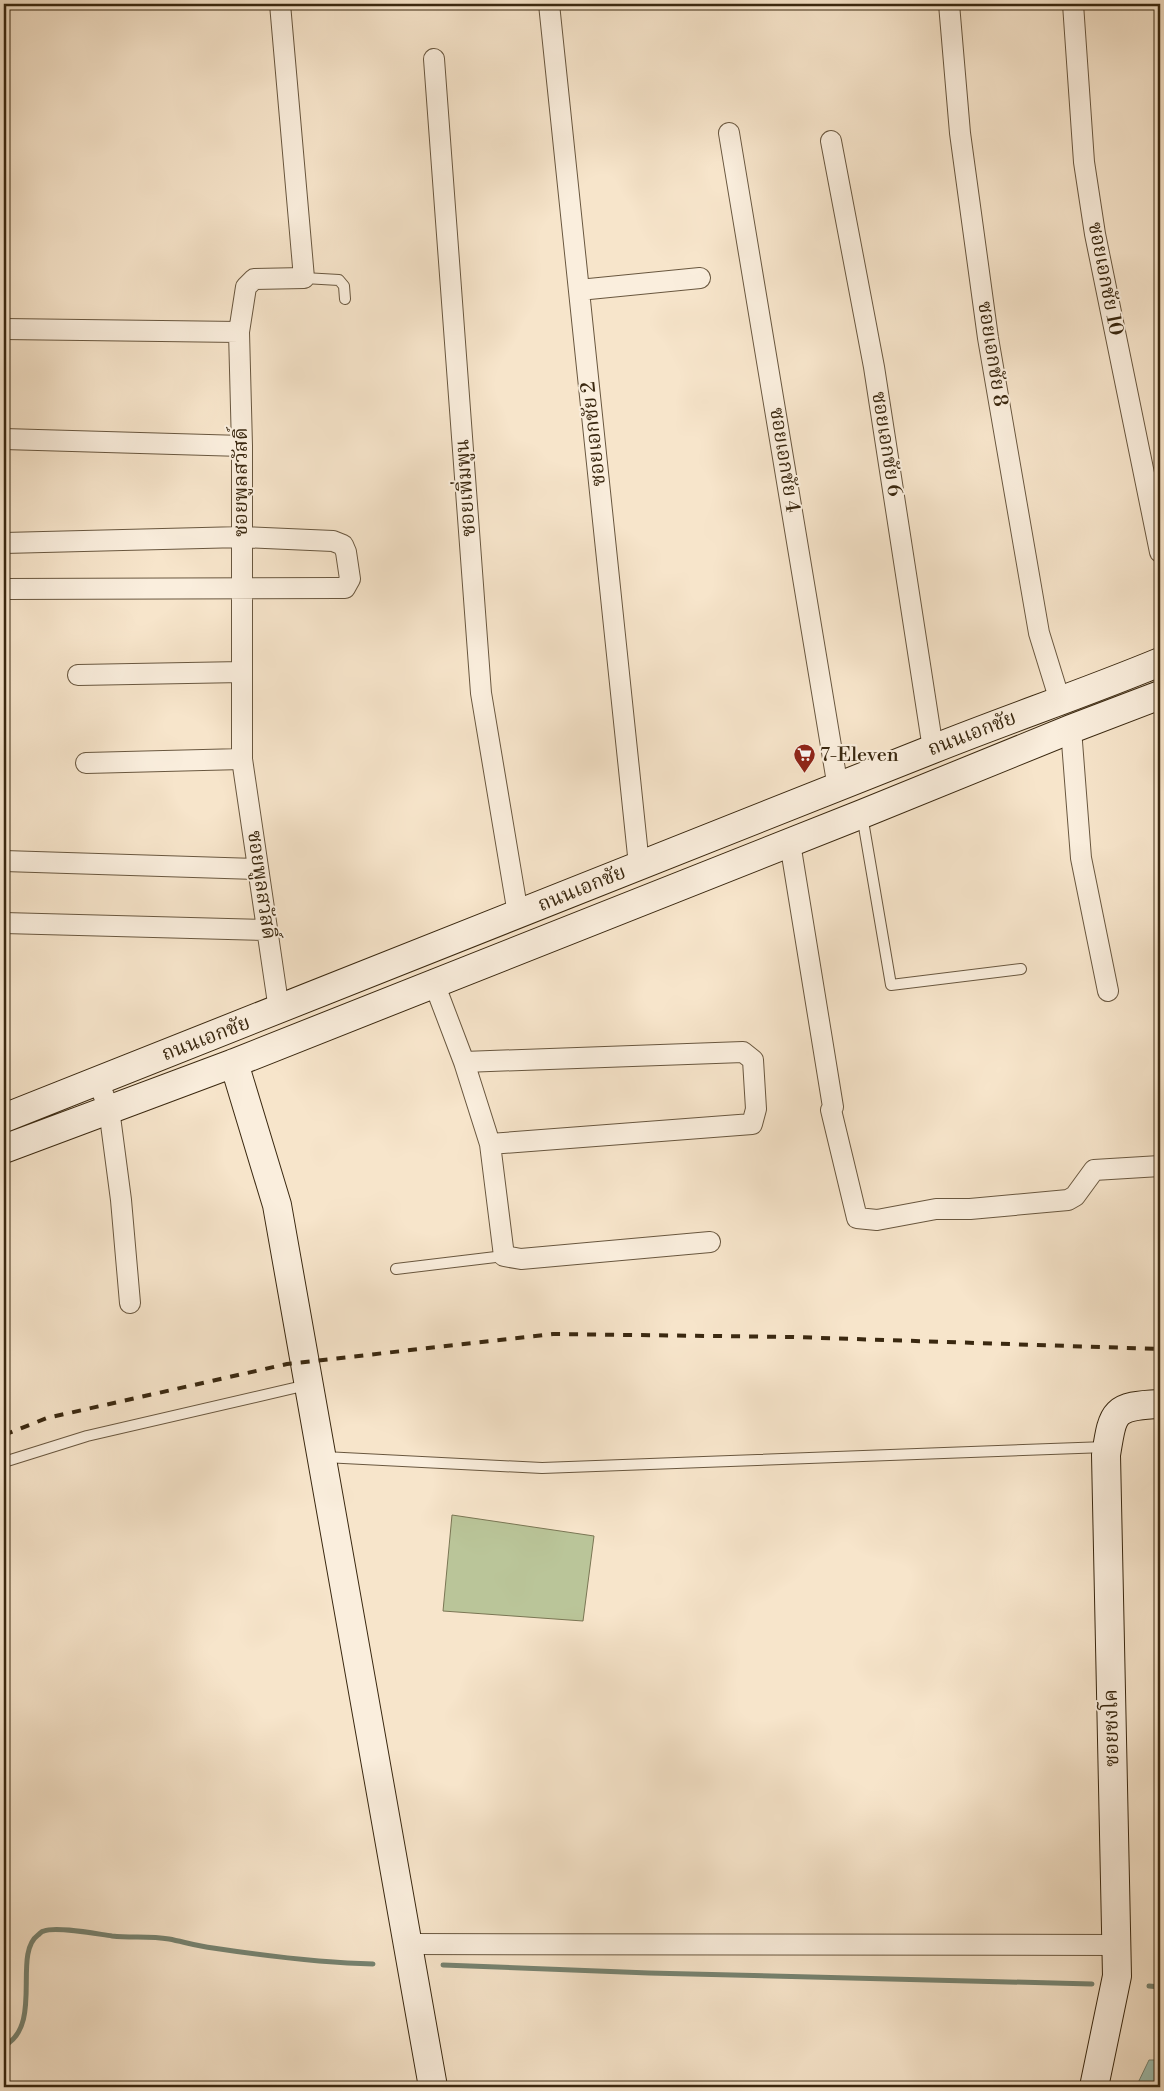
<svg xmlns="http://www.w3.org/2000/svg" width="1164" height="2091" font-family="'Libre Bodoni','Noto Serif Thai',serif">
<rect width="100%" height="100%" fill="#f7e5cb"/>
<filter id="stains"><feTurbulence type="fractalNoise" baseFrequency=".004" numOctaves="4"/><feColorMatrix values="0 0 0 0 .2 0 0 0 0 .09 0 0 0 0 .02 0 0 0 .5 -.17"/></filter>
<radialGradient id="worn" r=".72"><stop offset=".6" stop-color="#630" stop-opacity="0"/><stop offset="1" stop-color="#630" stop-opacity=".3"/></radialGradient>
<!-- green -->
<path fill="#bac599" stroke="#7a7654" d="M452,1515L594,1536L583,1621L443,1611Z"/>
<!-- water -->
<path fill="#9ec0b1" stroke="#768371" d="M1149,2060H1160V2087H1136Z"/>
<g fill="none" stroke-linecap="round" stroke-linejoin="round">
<!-- stream -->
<path stroke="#768371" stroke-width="5" d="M443,1965L649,1973L1092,1984
M1149,1986L1160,1987
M4,2046C44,2025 12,1954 38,1935C40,1934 41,1931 44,1931C56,1926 97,1934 112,1936C131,1938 149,1936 169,1939C184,1942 198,1946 213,1948C266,1956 320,1963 373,1964"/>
<defs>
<path id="lane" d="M304,278L339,280L344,286L345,299
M862,815L891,985L1021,969
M396,1269L504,1256
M324,1457L542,1468L1106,1447
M4,1462L87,1436L307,1385"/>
<path id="street" d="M549,4L639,865
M949,4L960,133L988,338L1039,633L1060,701
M1073,4L1084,162L1095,234L1160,552
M434,59L481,693L518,914
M729,133L838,788
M831,141L874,367L933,749
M579,290L700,278
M4,329L239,332
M4,439L242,446
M4,543L242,537L333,541L343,545L346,552L350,579L345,588H338L4,589
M78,675L242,672
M1071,729L1081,858L1108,991
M86,763L242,759
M790,843L833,1107L831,1110L857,1218L877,1220L936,1209H970L1068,1200L1075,1196L1094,1170L1160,1166
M4,861L258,869
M4,923L267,930
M434,983L464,1062L490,1144L504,1256L521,1259L710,1242
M279,1010L242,759V446L239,332L246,287L254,279L304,278L280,4
M464,1062L743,1052L753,1060L756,1109L752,1124L490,1144
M98,1081L109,1109L121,1200L130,1303
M408,1944L1116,1945"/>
<path id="secondary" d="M234,1063L277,1205L433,2087
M4,1118C314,997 623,872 933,749C1008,719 1085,693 1160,662
M4,1149L234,1063L862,814L1071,729L1160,695
M1094,2087L1117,1976L1106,1455C1113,1411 1113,1406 1160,1404"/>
</defs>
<!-- lane casing -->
<use href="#lane" stroke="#69573f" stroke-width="12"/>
<!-- street casing -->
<use href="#street" stroke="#69573f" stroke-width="22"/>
<!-- secondary casing -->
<use href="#secondary" stroke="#3a2810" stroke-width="30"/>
<!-- lane -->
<use href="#lane" stroke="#faeedd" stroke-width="10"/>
<!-- street -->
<use href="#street" stroke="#faeedd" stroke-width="20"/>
<!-- secondary -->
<use href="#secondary" stroke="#faeedd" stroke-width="28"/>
<!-- rail -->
<path stroke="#3a2810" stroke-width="4" stroke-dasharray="9 9" stroke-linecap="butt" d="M4,1435L47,1418L287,1364L553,1334L793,1337L1160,1349"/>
</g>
<!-- icons -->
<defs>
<symbol id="supermarket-pin" viewBox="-11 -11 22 30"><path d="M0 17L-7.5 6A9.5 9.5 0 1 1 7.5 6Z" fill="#8f2418" stroke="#faeedd"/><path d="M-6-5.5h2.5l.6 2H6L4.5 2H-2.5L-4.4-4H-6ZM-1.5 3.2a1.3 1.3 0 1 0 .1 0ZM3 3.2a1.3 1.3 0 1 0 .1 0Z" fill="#fff"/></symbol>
</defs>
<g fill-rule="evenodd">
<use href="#supermarket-pin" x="792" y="742" width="25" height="34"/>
</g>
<g text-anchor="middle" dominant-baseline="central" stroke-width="4" stroke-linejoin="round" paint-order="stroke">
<!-- street labels -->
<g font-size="20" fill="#3a2810" stroke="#faeedd">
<text transform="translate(1105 279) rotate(79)">ซอยเอกชัย 10</text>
<text transform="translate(992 354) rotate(81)">ซอยเอกชัย 8</text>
<text transform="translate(594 434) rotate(-96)">ซอยเอกชัย 2</text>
<text transform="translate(886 444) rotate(81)">ซอยเอกชัย 6</text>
<text transform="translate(784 460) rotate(81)">ซอยเอกชัย 4</text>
<text transform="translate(241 482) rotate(-90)">ซอยพูลสวัสดิ์</text>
<text transform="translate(466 488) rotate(-94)">ซอยเพิ่มพูน</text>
<text transform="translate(972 734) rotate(-21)">ถนนเอกชัย</text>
<text transform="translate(261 885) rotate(82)">ซอยพูลสวัสดิ์</text>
<text transform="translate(582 889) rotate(-22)">ถนนเอกชัย</text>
<text transform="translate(206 1039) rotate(-21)">ถนนเอกชัย</text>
<text transform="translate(1112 1728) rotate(-91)">ซอยชงโค</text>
</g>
<!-- poi labels -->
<g font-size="20" fill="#3a2810" stroke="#faeedd" text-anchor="start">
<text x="820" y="755">7-Eleven</text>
</g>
</g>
<!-- margin -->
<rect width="1164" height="2091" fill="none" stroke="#f7e5cb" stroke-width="20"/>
<rect x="5" y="5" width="1154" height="2081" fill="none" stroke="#3a2810" stroke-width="2.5"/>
<rect x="10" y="10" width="1144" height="2071" fill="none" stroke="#3a2810"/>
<rect width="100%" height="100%" filter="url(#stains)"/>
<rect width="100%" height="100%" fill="url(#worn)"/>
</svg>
